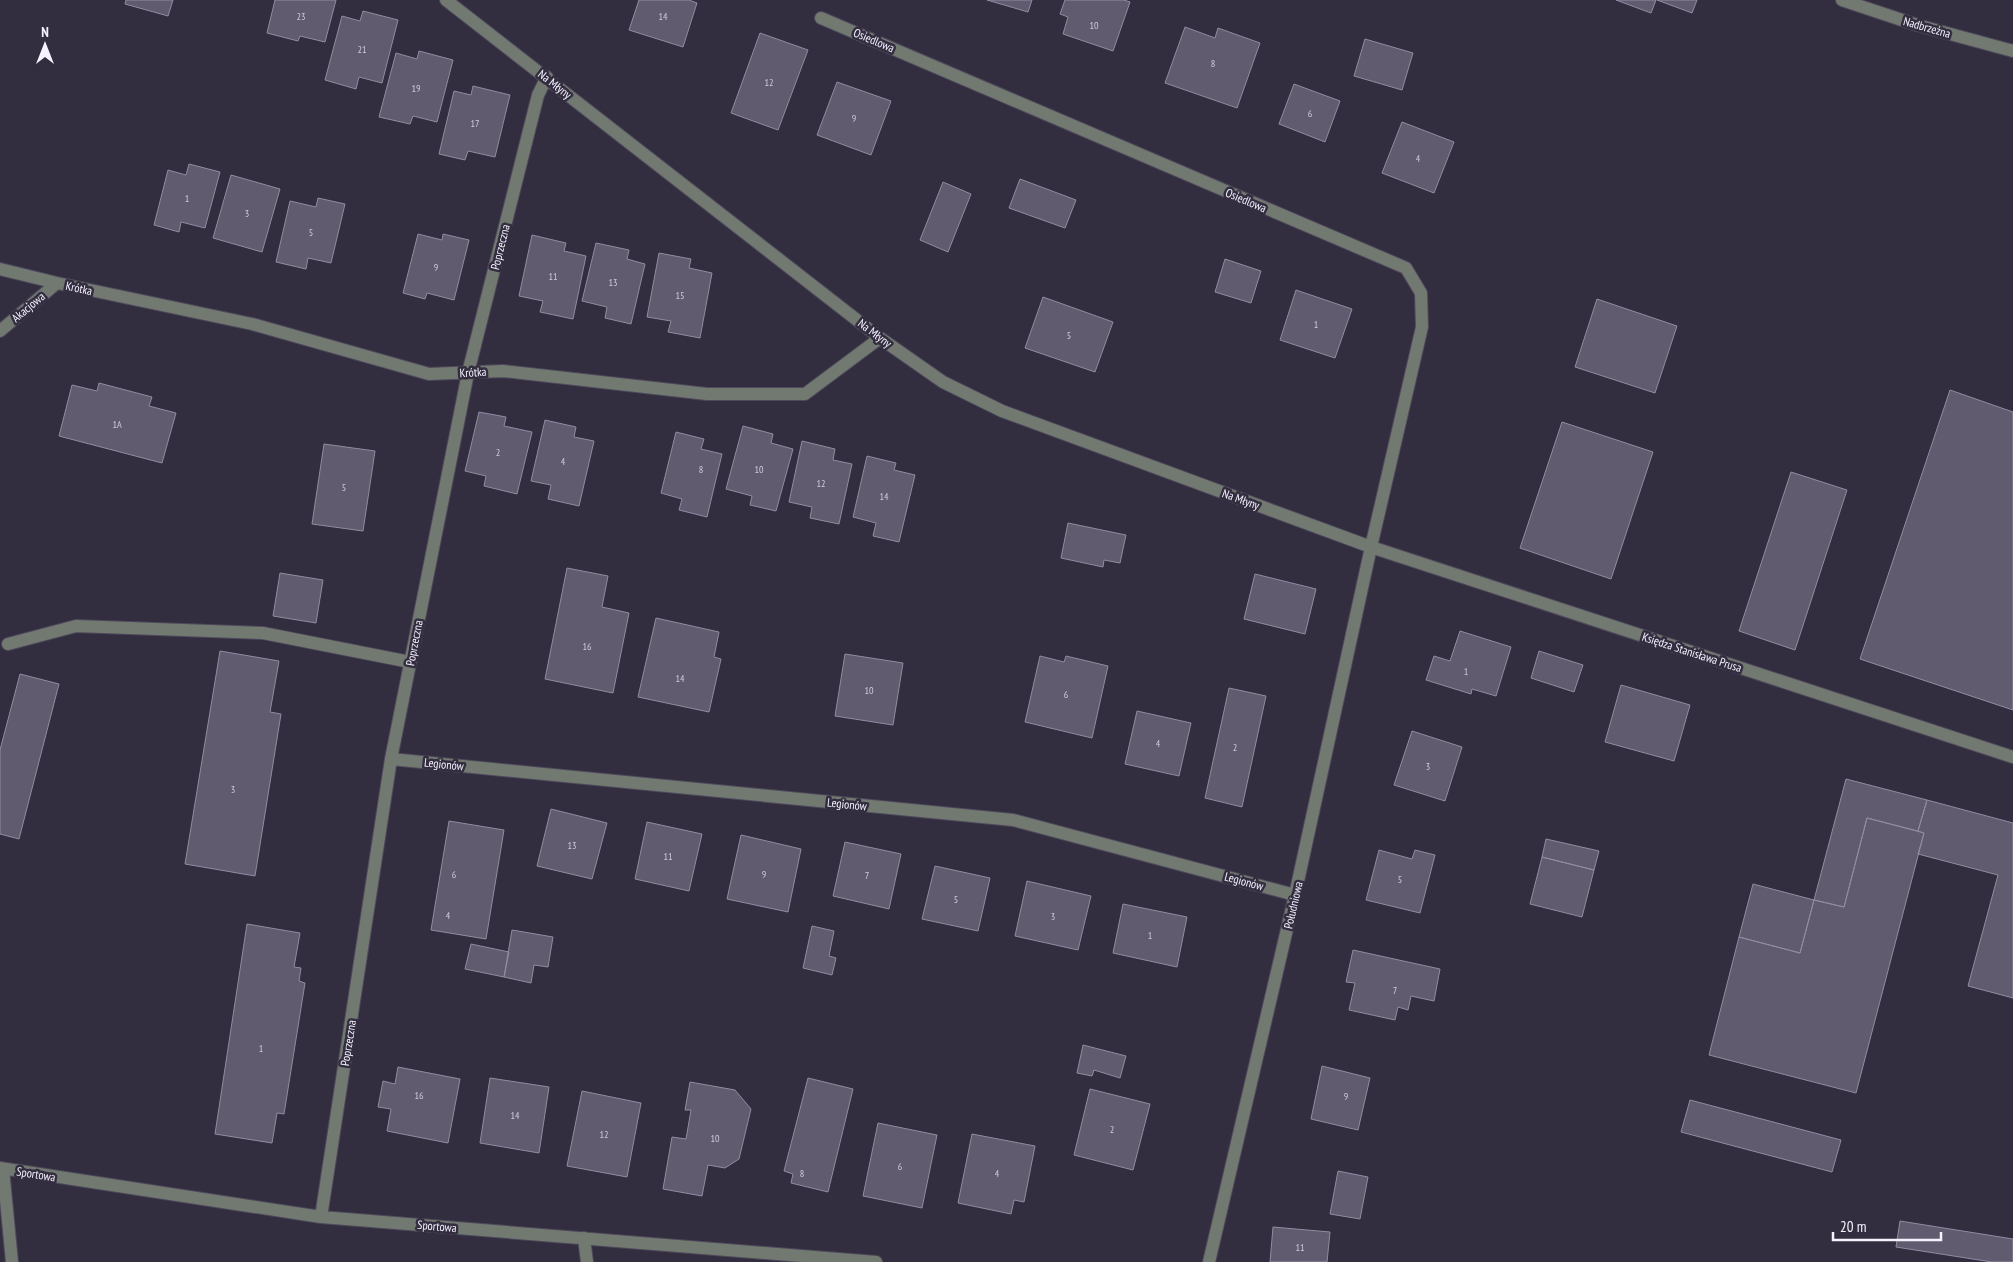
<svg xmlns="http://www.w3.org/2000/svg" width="2013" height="1262" font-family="'PT Sans Narrow',sans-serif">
<rect width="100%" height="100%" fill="#332d40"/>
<!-- building -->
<path fill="#615b70" stroke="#928ca2" d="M126,0H173L168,16L125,4Z
M275,0H336L325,42L300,36L298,41L267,33Z
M639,0H689L697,3L683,47L629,30Z
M987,0H1032L1028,12Z
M1065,0H1124L1130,2L1113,51L1063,34L1068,17L1060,14Z
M1616,0H1656L1651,13Z
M1657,0H1697L1692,13Z
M363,11L398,20L382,83L359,77L356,89L325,80L342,16L360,21Z
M1185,27L1215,38L1218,28L1260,43L1237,108L1165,83Z
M760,33L808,50L778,130L731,113Z
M1365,39L1413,53L1402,90L1354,76Z
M419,51L453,60L437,122L413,116L410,124L379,117L396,53L417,59Z
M837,82L891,101L871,155L817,135Z
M1294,84L1340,101L1325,142L1279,124Z
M473,86L510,95L495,157L468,151L465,160L439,154L454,91L471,95Z
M1402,122L1454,142L1434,193L1382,173Z
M189,164L220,172L205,228L181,222L179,232L154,225L168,170L186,175Z
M231,175L280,189L262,252L213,238Z
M1020,179L1076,200L1065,228L1009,208Z
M943,182L971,194L948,252L920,240Z
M318,198L345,204L331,263L308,258L306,269L276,262L290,201L316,207Z
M418,234L442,240L443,234L469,240L454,300L427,293L425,299L403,293Z
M532,235L566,243L564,251L586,256L573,319L540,312L543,301L519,296Z
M596,243L629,250L627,259L645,264L631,324L605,318L607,307L582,301Z
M659,253L691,259L689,268L712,273L700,338L668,332L671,321L647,317Z
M1225,259L1261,271L1251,303L1215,292Z
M1296,290L1352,309L1335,358L1280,340Z
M1043,297L1113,322L1095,372L1025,348Z
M1597,299L1677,326L1655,393L1575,367Z
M99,383L152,397L149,406L176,413L162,463L59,436L72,385L97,391Z
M1950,390L2013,412V710L1860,659Z
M479,412L506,417L504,426L532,432L517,494L484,486L486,476L465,471Z
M545,420L576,427L574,437L594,441L579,506L548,499L551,485L531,481Z
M1562,422L1653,452L1611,579L1520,548Z
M743,426L773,434L771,443L793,449L776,511L750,505L752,496L726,489Z
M676,432L704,439L701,449L722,454L707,517L679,510L682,499L661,493Z
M802,441L835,449L833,460L852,464L839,524L810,518L812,507L789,502Z
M324,444L375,451L363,531L312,524Z
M867,456L896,463L894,470L915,475L899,542L873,536L876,523L853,517Z
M1791,472L1847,490L1795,650L1739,631Z
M1068,523L1126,535L1120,563L1104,560L1103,567L1061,558Z
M567,568L608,576L602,607L629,613L613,693L545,679Z
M280,573L323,580L316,623L273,616Z
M1255,574L1316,589L1305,634L1244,619Z
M656,618L719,632L714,657L721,659L709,712L638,697Z
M1460,631L1511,647L1496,696L1472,689L1471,694L1426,680L1434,656L1450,661Z
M220,651L279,661L270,712L281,714L255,876L185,864Z
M1539,651L1583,665L1574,692L1531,678Z
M845,654L903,663L893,725L835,716Z
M1040,656L1064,662L1066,656L1108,666L1092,738L1025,722Z
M20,674L59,684L19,839L0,834V750Z
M1621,685L1690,705L1674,761L1605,742Z
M1229,688L1266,696L1242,807L1205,798Z
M1137,711L1191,723L1179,776L1125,764Z
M1412,731L1462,747L1445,801L1394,785Z
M1846,779L1927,800L1918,831L1867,818L1844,907L1814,900Z
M1927,800L2013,823V998L1968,986L1998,875L1918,854L1924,833L1918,831Z
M551,809L607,823L592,879L537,866Z
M1867,818L1924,833L1856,1093L1709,1055L1739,937L1800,953L1814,900L1844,907Z
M449,821L504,830L486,939L431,930Z
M647,822L702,834L689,891L635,879Z
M741,835L801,849L788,912L727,899Z
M1546,839L1599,851L1594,870L1542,857Z
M845,842L901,854L889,909L833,896Z
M1379,850L1412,859L1415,850L1435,855L1420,913L1366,900Z
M1542,857L1594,870L1582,917L1530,904Z
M935,866L990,878L978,931L922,919Z
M1027,881L1091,896L1078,950L1015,936Z
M1753,884L1814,900L1800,953L1739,937Z
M1123,904L1187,917L1177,967L1113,953Z
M247,924L300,933L294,967L301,968L299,981L305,983L284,1114L277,1113L272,1143L215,1134Z
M812,926L834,931L829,956L836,958L832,975L803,968Z
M512,930L553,937L548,967L534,965L531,983L504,977Z
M471,944L509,952L504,977L465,969Z
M1353,950L1440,969L1434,1001L1411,996L1408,1010L1398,1007L1395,1020L1349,1010L1355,983L1346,982Z
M1083,1045L1126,1056L1120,1078L1094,1070L1092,1076L1077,1073Z
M1322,1066L1370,1078L1358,1130L1311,1119Z
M398,1067L460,1079L448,1143L387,1131L391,1109L378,1107L383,1081L395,1084Z
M490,1078L549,1087L539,1153L480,1143Z
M808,1078L853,1089L828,1192L791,1183L793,1174L784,1171Z
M690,1082L735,1090L751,1109L739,1159L725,1168L708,1165L702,1196L663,1189L672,1137L686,1139L691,1110H685Z
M1090,1089L1150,1104L1133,1170L1074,1155Z
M582,1091L641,1103L627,1177L567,1166Z
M1690,1100L1841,1140L1832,1172L1681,1132Z
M878,1123L937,1135L922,1208L863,1196Z
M972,1134L1035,1146L1024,1202L1014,1200L1011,1214L958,1203Z
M1338,1171L1368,1177L1360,1219L1330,1214Z
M1900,1221L2013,1239V1262H1992L1896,1247Z
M1273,1227L1330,1232L1327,1262H1270Z"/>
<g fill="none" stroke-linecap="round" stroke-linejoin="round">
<defs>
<path id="minor" d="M446,0L880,338L943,382L1002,411L1371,547L2013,757
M1842,0L1917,25L2013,51
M821,18L1406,268L1421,293L1422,327L1371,547L1295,895L1209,1262
M0,269L57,283L252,324L429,374L503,371L707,394H805L880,338
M0,331L57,283
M8,644L76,626L263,633L410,662
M391,759L1013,820L1295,895
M0,1168L321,1217L876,1262
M3,1169L12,1262
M321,1217L391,759L468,373L538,95L547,77
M584,1238L587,1262"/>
</defs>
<!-- minor casing -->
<use href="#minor" stroke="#4e495b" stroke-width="14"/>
<!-- minor -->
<use href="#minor" stroke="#727971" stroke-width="12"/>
</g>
<g text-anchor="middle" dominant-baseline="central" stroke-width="5" stroke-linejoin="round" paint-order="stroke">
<!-- number labels -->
<g font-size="10" fill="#d0ccda">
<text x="301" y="16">23</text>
<text x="663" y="16">14</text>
<text x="1094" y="25">10</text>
<text x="362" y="49">21</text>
<text x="1213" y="63">8</text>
<text x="769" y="82">12</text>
<text x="416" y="88">19</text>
<text x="1310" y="113">6</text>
<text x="854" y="118">9</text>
<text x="475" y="123">17</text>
<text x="1418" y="158">4</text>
<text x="187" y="198">1</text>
<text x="247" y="213">3</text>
<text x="311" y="232">5</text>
<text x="436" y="267">9</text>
<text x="553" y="276">11</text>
<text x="613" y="282">13</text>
<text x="680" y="295">15</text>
<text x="1316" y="324">1</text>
<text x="1069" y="335">5</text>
<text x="117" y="424">1A</text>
<text x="498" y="452">2</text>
<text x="563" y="461">4</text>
<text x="701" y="469">8</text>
<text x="759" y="469">10</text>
<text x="821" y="483">12</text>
<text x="344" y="487">5</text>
<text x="884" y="496">14</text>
<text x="587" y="646">16</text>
<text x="1466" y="671">1</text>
<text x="680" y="678">14</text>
<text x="869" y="690">10</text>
<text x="1066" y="694">6</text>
<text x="1158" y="743">4</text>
<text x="1235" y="747">2</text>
<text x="1428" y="766">3</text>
<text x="233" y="789">3</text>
<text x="572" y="845">13</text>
<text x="668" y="856">11</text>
<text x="454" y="874">6</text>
<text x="764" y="874">9</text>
<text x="867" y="875">7</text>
<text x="1400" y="879">5</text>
<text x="956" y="899">5</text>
<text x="448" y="915">4</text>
<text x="1053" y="916">3</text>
<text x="1150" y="935">1</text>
<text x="1395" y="990">7</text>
<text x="261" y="1048">1</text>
<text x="419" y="1095">16</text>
<text x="1346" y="1096">9</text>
<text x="515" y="1115">14</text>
<text x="1112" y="1129">2</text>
<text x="604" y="1134">12</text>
<text x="715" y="1138">10</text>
<text x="900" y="1166">6</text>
<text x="802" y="1173">8</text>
<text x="997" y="1173">4</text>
<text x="1300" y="1247">11</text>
</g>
<!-- street labels -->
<g font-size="12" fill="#f5f2fe" stroke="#332d40">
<text transform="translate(1927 27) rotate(16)">Nadbrzeżna</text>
<text transform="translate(874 40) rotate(23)">Osiedlowa</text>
<text transform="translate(555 84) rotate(38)">Na Młyny</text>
<text transform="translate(1246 200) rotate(23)">Osiedlowa</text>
<text transform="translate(500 247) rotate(-76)">Poprzeczna</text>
<text transform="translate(79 288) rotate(12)">Krótka</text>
<text transform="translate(28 307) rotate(-40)">Akacjowa</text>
<text transform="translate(875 333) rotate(37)">Na Młyny</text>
<text transform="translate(473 372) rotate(-3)">Krótka</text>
<text transform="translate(1241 499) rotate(20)">Na Młyny</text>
<text transform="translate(414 643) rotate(-79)">Poprzeczna</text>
<text transform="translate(1692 652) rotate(18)">Księdza Stanisława Prusa</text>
<text transform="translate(444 764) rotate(6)">Legionów</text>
<text transform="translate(847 804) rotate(6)">Legionów</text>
<text transform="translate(1244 881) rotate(15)">Legionów</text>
<text transform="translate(1293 905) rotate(-77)">Południowa</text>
<text transform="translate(348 1043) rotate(-81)">Poprzeczna</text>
<text transform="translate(36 1174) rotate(9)">Sportowa</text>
<text transform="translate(437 1226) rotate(5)">Sportowa</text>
</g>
</g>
<!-- north arrow -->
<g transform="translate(45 45)" stroke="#332d40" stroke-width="4" paint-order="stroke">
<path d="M0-4L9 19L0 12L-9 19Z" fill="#f5f2fe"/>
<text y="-8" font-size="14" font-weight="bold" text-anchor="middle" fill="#f5f2fe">N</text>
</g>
<!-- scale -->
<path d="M1833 1232v8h108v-8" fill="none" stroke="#f5f2fe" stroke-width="2.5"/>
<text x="1840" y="1232" font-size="15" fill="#f5f2fe" stroke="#332d40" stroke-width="4" paint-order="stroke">20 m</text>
</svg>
